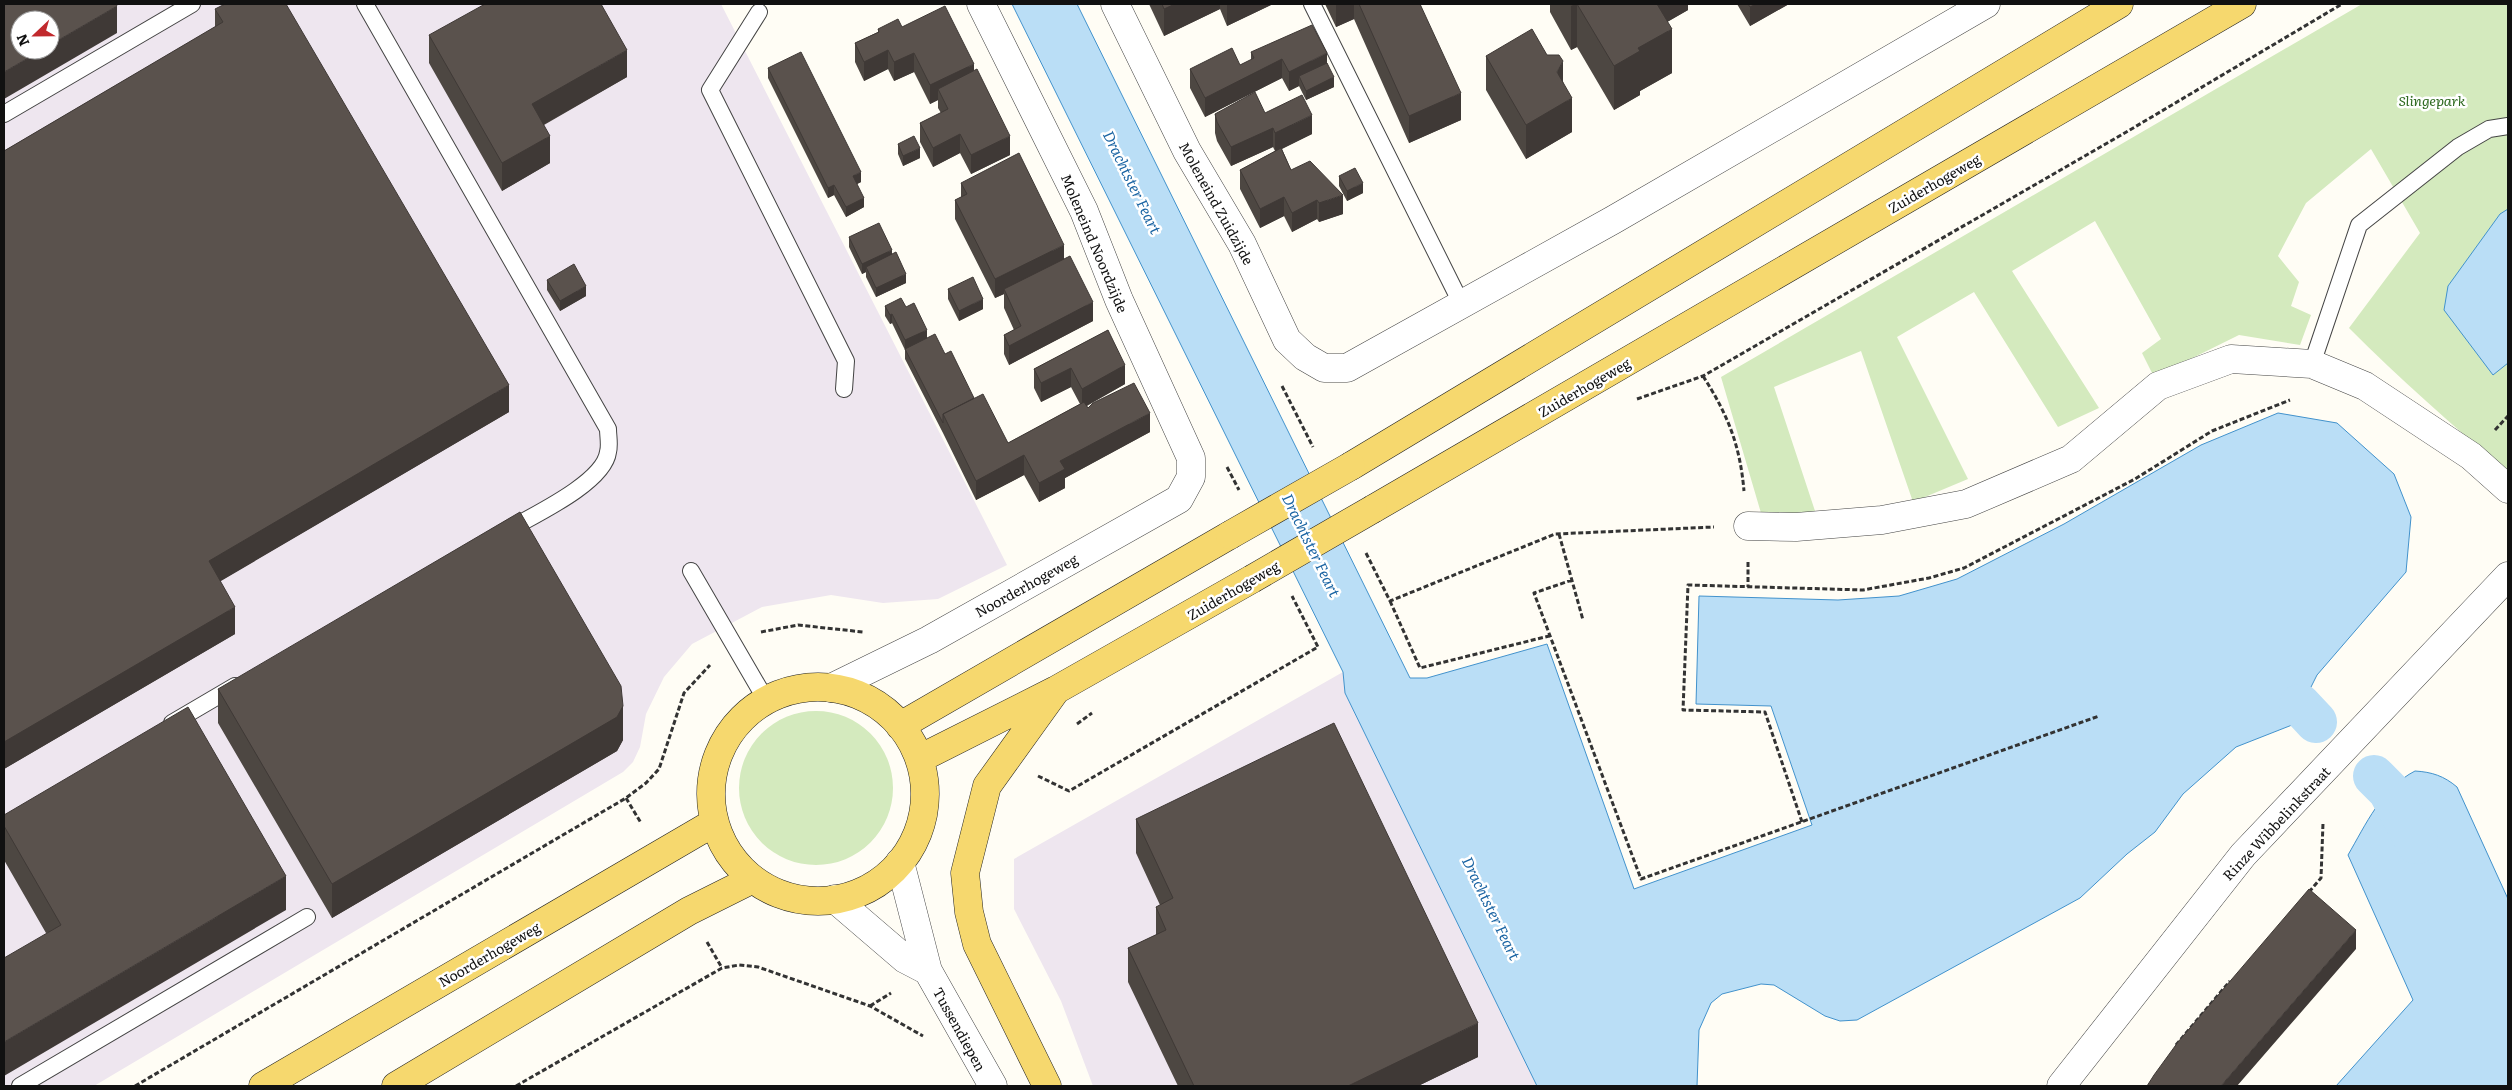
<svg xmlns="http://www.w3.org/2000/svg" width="2512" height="1090" font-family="Literata,serif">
<rect width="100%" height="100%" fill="#fffdf5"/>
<!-- industrial -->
<path fill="#eee6ef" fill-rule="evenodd" d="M4,4H721L1007,565L938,599L883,603L831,595L762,607L692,644L664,677L646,714L640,747L633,762L623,772L94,1086H4ZM20,20H50V50H20Z
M1343,672L1345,693L1537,1086H1093L1061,1001L1014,909V859Z"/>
<!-- green -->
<path fill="#d4eabe" d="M2362,4H2508V472C2453,426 2399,378 2349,328L2420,233L2371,149L2306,203L2278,256L2299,282L2291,306L2311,315L2300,345L2239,335L2154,377L2142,353L2161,339L2095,221L2012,271L2099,408L2058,427L1974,292L1897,337L1968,479L1913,502L1861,351L1774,387L1816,514L1761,513L1721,377Z
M739 788a77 77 0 1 1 154 0a77 77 0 1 1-154 0Z"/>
<!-- water -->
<path fill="#badef6" stroke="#4292cc" d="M1012,4H1077L1410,678H1427L1547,644L1634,889L1812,825L1771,706L1696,704L1699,596L1838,600L1899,596L1957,579L2064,524L2201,445L2278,413L2337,423L2394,474L2411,517L2406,572L2317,675L2292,725L2236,747L2183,794L2155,832L2127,854L2080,898L1857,1020L1840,1021L1825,1016L1774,985L1761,984L1722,994L1711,1003L1699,1030L1697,1086H1537L1345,693L1343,672Z
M2508,209V363L2493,375L2444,310L2448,286L2500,214Z
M2415,771C2432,772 2444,776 2457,787L2508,899V1086H2336L2413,1000L2348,855C2366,824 2382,788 2415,771Z"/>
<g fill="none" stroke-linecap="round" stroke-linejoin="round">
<!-- canal -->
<path stroke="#badef6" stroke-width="42" d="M2300,705L2316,722
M2374,776L2389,791L2417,843"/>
<defs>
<path id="lane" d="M365,4L608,429C608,436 610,445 608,452C604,483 532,516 506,531
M1312,4L1462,305
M759,12L710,90L846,361L844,389
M4,114L192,4
M2312,364L2359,225L2458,147L2489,129L2508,126
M691,571L766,700
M172,723L235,686
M20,1086L307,917"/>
<path id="street" d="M1115,4L1187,151L1242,244L1287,340L1305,357L1324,368H1347L1613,220L1986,4
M1748,526L1796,527L1882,520L1966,504L2071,459L2158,386L2231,359L2312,364L2365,386L2471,456L2508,489
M831,688L929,640L1179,499L1191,477V458L1119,300L1084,211L981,4
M900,862L928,971L993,1086
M835,899L905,959L928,971
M2061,1086L2243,855L2508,576"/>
<path id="primary" d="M1351,466L2119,4
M1373,509L2242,4
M711 794a107 107 0 1 1 214 0a107 107 0 1 1-214 0Z
M900,726L1230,535
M919,759L1056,690L1252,579
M263,1086L715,822
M396,1086L689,911L753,879
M1047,1086L977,944L969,912L965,873L987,786L1056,690"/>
</defs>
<!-- lane casing -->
<use href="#lane" stroke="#444" stroke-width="18"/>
<!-- street casing -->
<use href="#street" stroke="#444" stroke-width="29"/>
<!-- primary casing -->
<use href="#primary" stroke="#222" stroke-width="29"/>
<!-- path -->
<path stroke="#333" stroke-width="3" stroke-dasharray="5 2.5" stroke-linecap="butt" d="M1703,376C1728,415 1740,445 1744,491
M1282,386L1313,447
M1637,399L1703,376L2123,134L2342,4
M2495,430L2508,416
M1227,467L1239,490
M1559,534L1583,620
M1366,553L1390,601L1555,534L1714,527
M1748,562V587
M1572,580L1534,593L1641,879L2099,716
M1390,601L1420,668L1549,636
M761,632L798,625L863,632
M1077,724L1092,713
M1038,776L1069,791L1318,647L1292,596
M626,798L641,823
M1802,822L1765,712L1683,710L1688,585L1863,590L1929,578L1964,568L2135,479L2212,431L2290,400
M2309,892L2321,878L2323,823
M707,942L722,968
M870,1006L891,993
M2176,1045L2230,981
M135,1086L626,798L646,783L659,769L684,693L710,665
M516,1086L722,968L739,965L758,967L870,1006L923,1036"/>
<!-- lane -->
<use href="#lane" stroke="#fff" stroke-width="16"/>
<!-- street -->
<use href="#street" stroke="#fff" stroke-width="28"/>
<!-- primary -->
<use href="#primary" stroke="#f6d86e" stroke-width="28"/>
<defs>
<path id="primary-bridge" d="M1230,535L1351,466
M1252,579L1373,509"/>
</defs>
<!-- primary-bridge casing -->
<use href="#primary-bridge" stroke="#222" stroke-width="29" stroke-linecap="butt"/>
<!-- primary-bridge -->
<use href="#primary-bridge" stroke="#f6d86e" stroke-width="28"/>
</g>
<!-- wall -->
<path fill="#4d4742" d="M1149,4H1273L1227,26L1220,9L1164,36Z
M1325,4H1420L1461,120L1409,143L1354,19L1336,27Z
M1550,4H1688V10L1667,22L1672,73L1640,91V95L1614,110L1577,47L1571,50L1550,12Z
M1737,4H1789L1750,26Z
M215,9L509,412L220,581L235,634L4,769V151L215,27Z
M902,27L974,71L1010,155L971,174L960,153L933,167L920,142V123L941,113L938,108V100L930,104L914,72L894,81L888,69L864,81L855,62V43L878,32V29Z
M429,35L627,77L544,125L550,163L502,191L429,63Z
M1251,52L1327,63L1334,87L1306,100L1299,86L1289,91L1282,78L1205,117L1190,88V69L1240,65L1251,60Z
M1486,56L1563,81L1572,132L1526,159L1486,90Z
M768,68L861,182L857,184L864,207L846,217L834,195L828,198L768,78Z
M1265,113L1312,134L1282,149L1291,170L1343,214L1319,222L1317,219L1292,232L1284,216L1260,228L1240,189V170L1275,151L1273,147L1231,166L1217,141L1215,133V114Z
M898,144L920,158L903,166L898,154Z
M1339,176L1363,193L1347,201L1339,186Z
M961,183L1064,259L1093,321L1009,365L1004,354V335L1014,330L1004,308V294L995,298L955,219V200L961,197Z
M849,237L892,254L906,283L876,297L866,277V272L862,274L849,247Z
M547,280L586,296L560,311L547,290Z
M948,289L983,309L959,321L948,299Z
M885,306L906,307L927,338L945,354L974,398L1008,443L1080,404L1071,387L1041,402L1034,388V369L1108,330L1125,384L1087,406L1088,408L1150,432L1065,478V488L1039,502L1024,475L976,500L943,433L905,359V350L892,323L890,324L885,316Z
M218,689L623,740L617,751L332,918L218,723Z
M4,815L286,910L46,933L4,860Z
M1136,819L1478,1057L1418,1086H1178L1128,982V948L1156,935V907L1160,905L1136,853Z"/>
<!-- shaded-wall -->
<path fill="#3f3936" d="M1175,4H1220V9L1164,36V9Z
M1227,4H1273L1227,26Z
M1336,4H1354V19L1336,27Z
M1575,4H1577V47L1571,50V6Z
M1648,4H1688V10L1648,33Z
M1756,4H1789L1750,26V7Z
M117,6V33L4,99V72L42,50H50V45Z
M1672,29V73L1640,91V95L1614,110V66L1638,48Z
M627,50V77L532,131V104Z
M888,50V69L864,81V62Z
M914,53V72L894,81V62Z
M1327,53V72L1299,76V86L1289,91V72Z
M1282,59V78L1205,117V98Z
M1563,61V95L1557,72Z
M974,64V83L938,89V100L930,104V85Z
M1334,77V87L1306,100V91Z
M1461,93V120L1409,143V116Z
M1572,98V132L1526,159V125Z
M1312,115V134L1275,152V133Z
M1273,128V147L1231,166V147Z
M960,134V153L933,167V148Z
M550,136V163L502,191V163Z
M1010,136V155L971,174V155Z
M920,148V158L903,166V156Z
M861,172V182L853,186V176Z
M1363,183V193L1347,201V191Z
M834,185V195L828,198V188Z
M1343,195V214L1319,222V203Z
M1284,197V216L1260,228V209Z
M864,198V207L846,217V207Z
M1317,200V219L1292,232V213Z
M1064,245V264L1004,289V294L995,298V279Z
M892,250V259L866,267V272L862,274V264Z
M906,274V283L876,297V288Z
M586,286V296L560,311V301Z
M983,299V309L959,321V311Z
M1093,302V321L1009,365V346Z
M892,314V323L890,324V315Z
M927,330V340L905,350V340Z
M1125,365V384L1082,408V389Z
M1071,368V387L1041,402V383Z
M509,385V412L209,588V561Z
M1150,413V432L1065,478V488L1039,502V483L1060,461Z
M1024,455V475L976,500V481Z
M235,607V634L4,769V742Z
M623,706V740L617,751L332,918V884Z
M4,868H5V887L4,888Z
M286,876V910L4,1076V1042Z
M2356,930V949L2237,1086H2221L2226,1080Z
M1478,1023V1057L1418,1086H1348Z"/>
<!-- building -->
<path fill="#5a524d" stroke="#3f3936" d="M4,4H116L117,6L50,45V20H20V50H42L4,72Z
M225,4H286L509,385L209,561L235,607L4,742V151L223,22L215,9Z
M485,4H601L627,50L532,104L550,136L502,163L429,35Z
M1162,4H1175L1164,9Z
M1359,4H1420L1461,93L1409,116Z
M1577,4H1657L1672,29L1638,48L1640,51L1614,66Z
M1748,4H1756L1750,7Z
M945,6L974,64L930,85L914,53L894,62L888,50L864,62L855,43L879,32L878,29L898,19L902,27Z
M1312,25L1327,53L1289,72L1282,59L1205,98L1190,69L1232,48L1240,65L1254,58L1251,52Z
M1532,29L1547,55H1559L1563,61L1557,72L1572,98L1526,125L1486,56Z
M801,52L861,172L853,176L864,198L846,207L834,185L828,188L768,68Z
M1327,63L1334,77L1306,91L1299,76Z
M977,69L1010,136L971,155L960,134L933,148L920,123L948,109L938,89Z
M1255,92L1265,113L1302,95L1312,115L1275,133L1273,128L1231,147L1217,122L1215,114Z
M914,136L920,148L903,156L898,144Z
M1281,148L1291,170L1310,161L1343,195L1319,203L1317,200L1292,213L1284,197L1260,209L1240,170Z
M1019,153L1064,245L995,279L955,200L967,194L961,183Z
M1355,168L1363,183L1347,191L1339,176Z
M879,223L892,250L862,264L849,237Z
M896,252L906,274L876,288L866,267Z
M1070,256L1093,302L1009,346L1004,335L1021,326L1004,289Z
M574,264L586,286L560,301L547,280Z
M973,277L983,299L959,311L948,289Z
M901,298L906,307L914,303L927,330L905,340L892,314L890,315L885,306Z
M1108,330L1125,365L1082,389L1071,368L1041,383L1034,369Z
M935,334L945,354L951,351L974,398L943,414V423L905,349Z
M1134,383L1150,413L1060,461L1065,469L1039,483L1024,455L976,481L943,414L983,394L1008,443L1084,402L1088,408L1093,403Z
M520,512L621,686L623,706L617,717L332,884L218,689Z
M188,707L286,876L4,1042V958L61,925L4,826V815Z
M1334,723L1478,1023L1348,1086H1194L1128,948L1166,930L1156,907L1173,898L1136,819Z
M2309,889L2356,930L2226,1080L2221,1086H2147L2154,1075L2178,1042Z"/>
<g text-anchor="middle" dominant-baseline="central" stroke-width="5" stroke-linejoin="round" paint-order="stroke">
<!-- park labels -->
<g font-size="14" font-style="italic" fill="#2e6920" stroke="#fff">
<text x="2432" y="100">Slingepark</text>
</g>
<!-- street labels -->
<g font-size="14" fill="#111" stroke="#fff">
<text transform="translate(1934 183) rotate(-30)">Zuiderhogeweg</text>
<text transform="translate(1217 203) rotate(61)">Moleneind Zuidzijde</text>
<text transform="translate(1095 243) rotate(67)">Moleneind Noordzijde</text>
<text transform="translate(1584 387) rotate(-30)">Zuiderhogeweg</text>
<text transform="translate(1026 585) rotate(-29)">Noorderhogeweg</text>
<text transform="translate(1233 590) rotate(-30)">Zuiderhogeweg</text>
<text transform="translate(2276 823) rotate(-47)">Rinze Wibbelinkstraat</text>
<text transform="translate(489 954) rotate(-30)">Noorderhogeweg</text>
<text transform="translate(960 1029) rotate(61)">Tussendiepen</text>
</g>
<!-- water labels -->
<g font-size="15" font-style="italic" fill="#1a64a3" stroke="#fff">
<text transform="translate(1133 182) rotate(64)">Drachtster Feart</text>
<text transform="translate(1312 545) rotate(64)">Drachtster Feart</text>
<text transform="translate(1492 908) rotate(64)">Drachtster Feart</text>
</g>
</g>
<!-- border -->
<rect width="2512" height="1090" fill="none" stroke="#111111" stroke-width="10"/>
<!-- north arrow -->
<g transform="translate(35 35) rotate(248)"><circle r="24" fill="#ffffff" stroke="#a0a0a0"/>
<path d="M0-4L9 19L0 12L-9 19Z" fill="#c1292d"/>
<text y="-8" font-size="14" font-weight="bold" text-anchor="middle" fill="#111111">N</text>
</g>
</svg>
